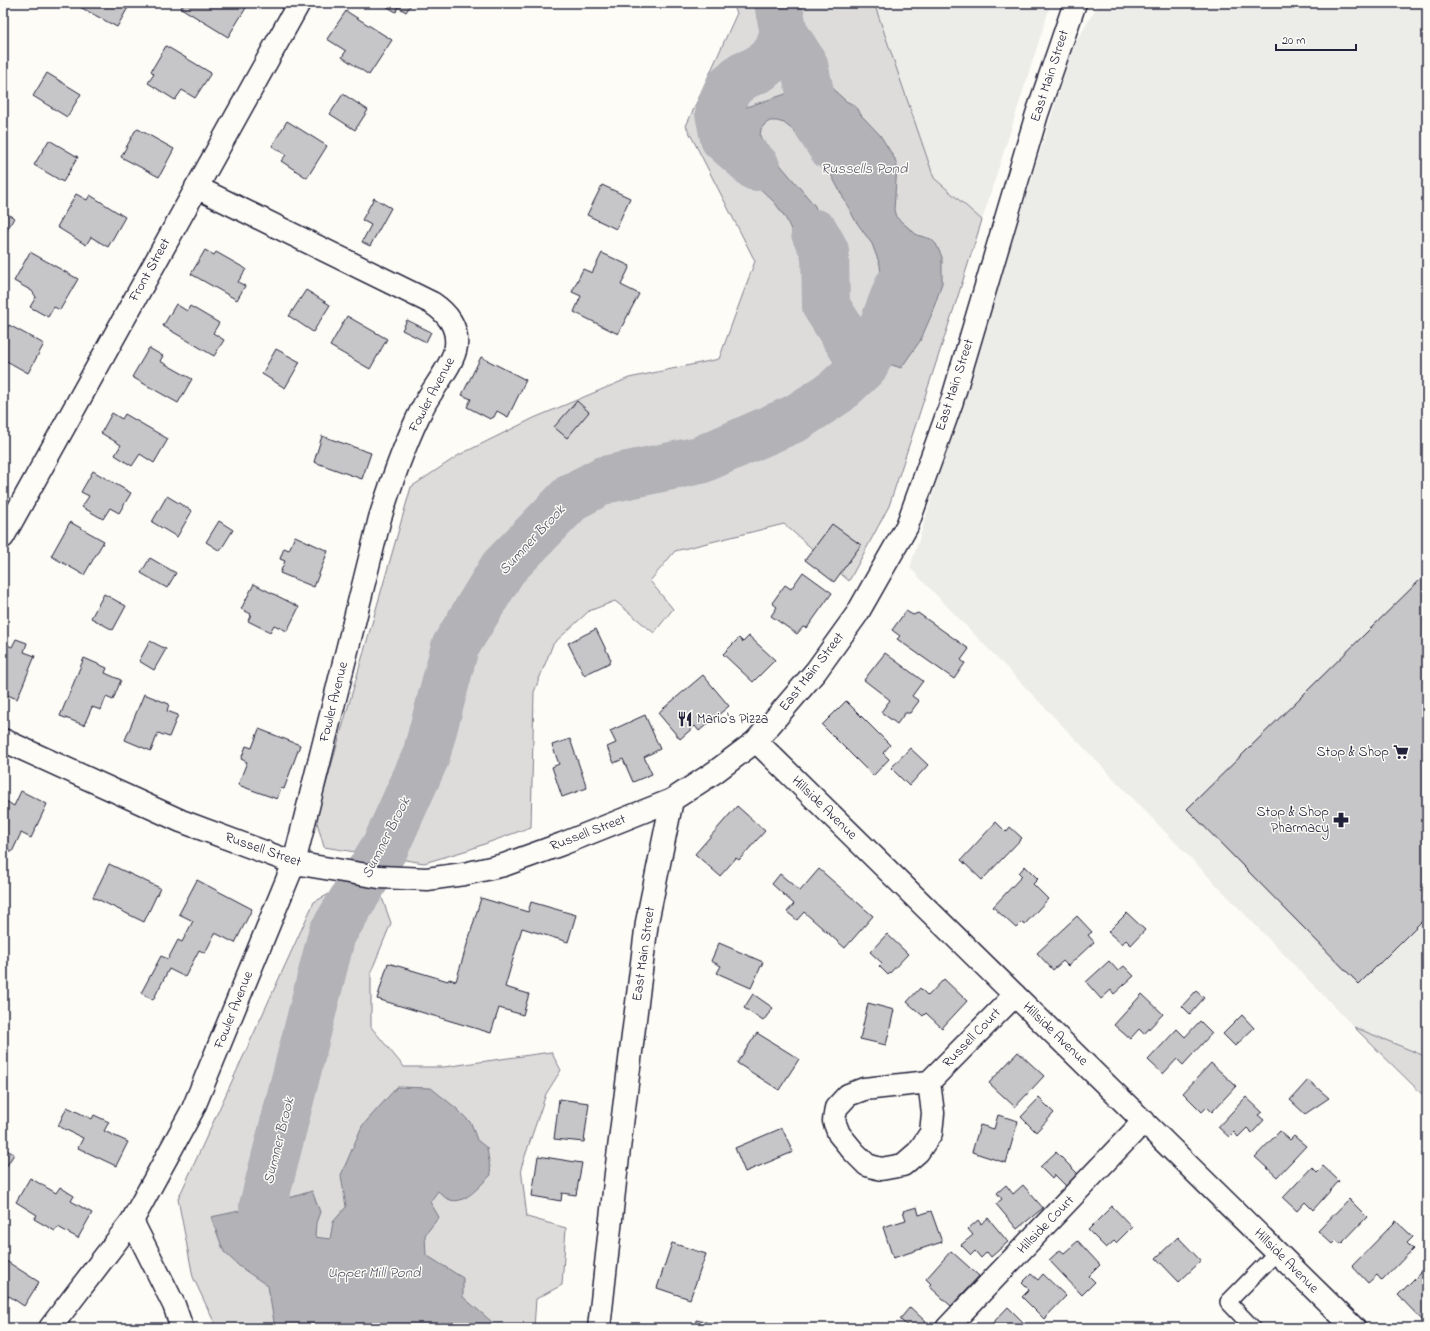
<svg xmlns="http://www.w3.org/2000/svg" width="1430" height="1331" font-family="'Indie Flower',sans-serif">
<rect width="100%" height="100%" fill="#fdfcf7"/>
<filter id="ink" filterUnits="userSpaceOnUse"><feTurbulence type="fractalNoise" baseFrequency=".025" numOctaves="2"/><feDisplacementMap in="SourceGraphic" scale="8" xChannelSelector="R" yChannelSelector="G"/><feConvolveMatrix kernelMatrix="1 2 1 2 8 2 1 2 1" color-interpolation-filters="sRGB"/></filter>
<g filter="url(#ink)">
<!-- built -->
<path fill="#ecece9" d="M849,3H1051L957,299Z
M1099,3H1427V1057L1354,1027L910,568L1073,47Z"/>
<!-- green -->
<path fill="#dddcdb" stroke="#807f8b" d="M732,3H874L934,178L982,220L957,299L889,506L849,581L784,524L675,551L650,581L673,609L654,633L615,601L589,611L553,644L534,692L531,827L468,850L424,863L324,847L316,819L411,487L459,455L534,418L629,378L719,359L755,261L686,126L737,13Z
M380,892L391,923L371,972V1027L404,1067H444L551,1052L561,1070L546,1094L521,1168L527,1217L566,1228L562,1285L536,1299L534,1328H213L214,1322L193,1277L178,1199L314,902L331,893Z
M1354,1027L1427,1057V1099Z"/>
<!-- water -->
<path fill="#b2b2b7" stroke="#787885" d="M828,80L836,92L846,101L852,104L858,109L861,115L880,135L895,159L897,166L894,210L896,217L917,235L931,239L936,244L942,257V283L931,316L920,341L901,368L889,364L877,357L866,333L865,326L871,315L878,298L881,277L880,265L872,244L855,220L827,167L810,146L794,131L784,123L777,121H770L765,124L761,129L760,136L766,148L815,206L821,225L830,243L834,263L833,290L829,295L816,296L812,291L804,267L797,242L785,217L775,203C749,177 721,156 707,120Z
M397,1087L431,1088L456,1108L471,1123L477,1140L487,1148L491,1175C480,1185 464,1207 448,1199C444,1198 441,1193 438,1191L430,1202L439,1217L425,1235L426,1255L463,1278V1297L492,1322L493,1328H275L268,1286L240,1267L224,1252L211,1217L263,1206L312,1191L320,1212L316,1223L315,1237L330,1239L333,1222L346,1207L341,1175L362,1126Z"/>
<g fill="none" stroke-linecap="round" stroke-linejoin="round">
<!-- river -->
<path stroke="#b2b2b7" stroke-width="48" d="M778,3L784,33L804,65L817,124L832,147
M756,167L749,160L724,138L719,113L723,100L729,87L743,76L759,69L776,55L784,33
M815,233L825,251L826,306L864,366
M320,1328L263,1206L332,934L386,845L426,756L455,647L503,568L572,497L604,480L700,460L796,418L836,392L864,366L879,336L898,287"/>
</g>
<!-- building -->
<path fill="#c6c6c8" stroke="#22223b" d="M80,3H128L130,4L117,27L78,6Z
M184,3H249L228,37L181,8Z
M381,3H412L406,12L398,7L396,12Z
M346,11L392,40L369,75L342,57L346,51L327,39Z
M166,46L211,73L195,98L182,90L175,100L148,83L154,74L151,71Z
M47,73L81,94L67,117L33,96Z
M343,94L368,110L355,130L330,114Z
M287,121L327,146L307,178L281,161L286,155L272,146Z
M138,129L174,149L159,177L121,157L135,131Z
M49,140L78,157L63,182L34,165Z
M602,185L630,198L616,229L587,215Z
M76,194L87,200L90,195L125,217L108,247L91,237L86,245L57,227Z
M374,198L391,208L370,246L362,242L371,225L362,220Z
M3,211L14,218L3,237Z
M205,250L214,255L216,252L246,269L238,282L245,286L237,300L191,274Z
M30,252L78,279L60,310L54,307L48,317L30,307L36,297L32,291L14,281Z
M602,253L630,266L621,285L639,294L618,334L574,312L581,296L572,292L583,269L592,273Z
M306,290L330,305L313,332L289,316Z
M176,304L187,311L190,306L219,323L213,333L224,340L214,356L163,326Z
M347,316L387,339L370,369L330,346Z
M407,320L431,332L426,342L402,330Z
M9,325L44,344L28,373L3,359V328L6,330Z
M149,348L163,356L160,361L192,379L178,403L132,377Z
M276,349L300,362L285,388L262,374Z
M481,357L526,380L508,417L497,411L494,417L490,419L467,407L471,399L462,395Z
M577,401L589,412L567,438L554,427Z
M112,413L122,419L125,414L168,439L154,463L140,454L132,466L115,455L121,445L101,433Z
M322,436L371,453L362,479L314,462Z
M93,471L131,493L119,513L110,508L103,519L82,507L89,496L81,492Z
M167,496L192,511L177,537L152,522Z
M219,521L233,530L220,551L206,542Z
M70,522L104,541L84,575L51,556Z
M832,524L861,545L834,582L805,560Z
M295,536L328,551L314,587L280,573L285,561L280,559L284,548L289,550Z
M150,558L176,573L167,588L141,573Z
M803,572L832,593L807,628L803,627L797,634L771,616L777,607L772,603L785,585L791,589Z
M1427,573V916L1359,984L1187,809Z
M254,584L299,607L287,631L274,625L270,632L248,621L251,614L241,609Z
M104,594L126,606L113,630L91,618Z
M906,611L913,615L918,613L969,649L961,660L965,663L954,679L897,639L900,636L892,630Z
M596,629L611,660L609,663L584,675L568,643Z
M749,636L775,660L753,682L723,654L739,638L743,642Z
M16,639L27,643L24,652L35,656L17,699L3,693V643L12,647Z
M150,641L166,649L154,670L139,661Z
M885,653L923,681L912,696L919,701L910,713H905L897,724L881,712L890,700L864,680Z
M84,658L107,668L105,673L121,680L113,700L106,697L101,710L92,707L84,725L60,716Z
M703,675L729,706L699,731L695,726L680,739L658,713Z
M144,694L169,704L167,711L178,715L169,737L158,733L151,751L125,740Z
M846,701L890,745L883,753L889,759L873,776L822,725Z
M645,715L660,749L644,757L652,774L633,782L623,759L614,763L607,747L616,743L610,731Z
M259,729L300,745L284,789L281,788L277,799L238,785L247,762L241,759L246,746L252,748Z
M570,739L587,788L562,797L552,767L559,764L552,745Z
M910,748L928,765L909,786L891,768Z
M21,791L47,804L31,838L21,833L12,852L3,847V808L6,801L14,806Z
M737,806L765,831L739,860L736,858L720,876L695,854Z
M996,822L1006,832L1010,827L1022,838L982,880L961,860Z
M109,864L160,888L144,922L93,897Z
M1025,866L1038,879L1033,884L1048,899L1025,924L1022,922L1016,928L993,907L1022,876L1019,873Z
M819,869L873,916L845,948L804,912L797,920L787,912L794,904L772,884L780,874L800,891Z
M197,880L252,909L235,943L215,933L205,953L199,950L185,977L169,969L153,1000L141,993L161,956L168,959L178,940L182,942L193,921L179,914Z
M481,898L528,912L531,902L576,915L568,942L522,928L505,987L529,994L523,1015L499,1008L491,1033L377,999L388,963L448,981L449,979L456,981Z
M1127,913L1145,930L1131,945L1126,940L1122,944L1108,932Z
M1077,916L1092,932L1088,935L1094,942L1068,966L1063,961L1053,970L1037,953Z
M887,934L908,954L888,975L879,966L882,963L870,952Z
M719,943L763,962L751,988L717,973L721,966L711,961Z
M1109,961L1118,971L1124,966L1134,976L1114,994L1111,990L1101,999L1086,982Z
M944,979L967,1001L942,1028L926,1013L923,1016L907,1002L920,988L928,996Z
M1196,991L1204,998L1190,1014L1182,1006Z
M753,994L773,1008L763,1021L744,1008Z
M1142,994L1163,1014L1144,1034L1139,1029L1130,1039L1114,1025Z
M868,1003L894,1010L886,1045L860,1039Z
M1242,1015L1254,1028L1235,1046L1223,1034Z
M1200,1021L1212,1033L1183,1065L1177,1059L1163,1074L1148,1060L1177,1029L1185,1037Z
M757,1033L799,1059L779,1090L737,1063Z
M1018,1052L1044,1076L1015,1107L989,1083Z
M1211,1063L1236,1086L1212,1112L1207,1107L1202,1112L1183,1093Z
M1308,1080L1329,1098L1305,1114L1290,1100Z
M1246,1097L1262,1112L1258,1115L1264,1120L1252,1133L1247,1128L1238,1137L1234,1132L1229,1137L1218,1127Z
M1039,1098L1054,1113L1036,1132L1021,1117Z
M559,1099L589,1103L584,1142L554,1139Z
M67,1107L92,1119L94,1115L109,1122L104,1131L128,1142L116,1166L78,1148L83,1138L58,1126Z
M998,1115L1018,1121L1006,1163L972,1152L980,1125L994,1129Z
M782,1128L793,1152L745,1172L735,1148Z
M1280,1131L1290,1140L1294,1136L1306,1146L1277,1177L1255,1157Z
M3,1148L14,1154L3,1172Z
M1056,1152L1078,1174L1066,1186L1055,1175L1052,1179L1040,1167Z
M538,1156L582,1163L576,1195L562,1193L561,1201L532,1196Z
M1323,1166L1339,1181L1313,1210L1305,1202L1297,1211L1283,1198L1312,1167L1317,1172Z
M30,1178L56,1193L60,1187L74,1196L71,1201L92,1213L78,1238L58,1227L55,1231L34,1219L37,1215L16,1202Z
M1006,1185L1013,1194L1023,1185L1043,1208L1017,1229L996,1204L1002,1199L997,1193Z
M1349,1199L1367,1217L1341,1244L1336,1240L1332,1244L1318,1231Z
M1112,1206L1132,1227L1116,1243L1114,1241L1106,1248L1088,1230Z
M917,1207L919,1215L931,1211L942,1242L893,1258L883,1227L906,1220L903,1211Z
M988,1218L1008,1242L991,1257L987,1252L981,1258L975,1251L971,1255L961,1245L973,1235L968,1229L978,1220L981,1224Z
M1396,1221L1413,1237L1407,1243L1413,1249L1382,1281L1377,1275L1368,1283L1352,1266Z
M1178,1237L1201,1261L1179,1282L1156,1258Z
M1078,1241L1100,1265L1089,1276L1095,1282L1082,1295L1049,1260L1060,1250L1064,1253Z
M672,1243L706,1254L690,1299L657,1288Z
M951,1251L979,1276L951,1306L929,1286L931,1284L926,1279Z
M3,1259L39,1282L24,1306L9,1296L5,1302L3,1301Z
M1422,1271L1426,1275L1427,1274V1321L1425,1323L1398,1295Z
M1031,1274L1038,1280L1043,1274L1066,1296L1044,1319L1022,1297L1029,1290L1022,1283Z
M910,1307L926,1322L921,1328H909L900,1319Z
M1008,1307L1029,1328H988Z
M696,1320L724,1326L723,1328H695Z
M544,1326L571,1328H544Z"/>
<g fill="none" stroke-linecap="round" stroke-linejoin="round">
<defs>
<path id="lane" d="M1253,1328L1228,1302L1277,1252"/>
<path id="street" d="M3,537L299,3
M756,741L1354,1328
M929,1082L933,1113L931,1133L918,1152L903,1165L881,1169L867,1165L853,1151L839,1134L834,1121L836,1108L848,1095L864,1089L929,1082L1015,995
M132,1221L174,1305L182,1328
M50,1328L132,1221L193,1109L294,863L380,518C392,480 405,442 423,407C431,390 454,364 456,346C458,326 447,313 432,303L196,187
M947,1328L1144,1121"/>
<path id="secondary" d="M3,740L181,821L294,863L379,877L427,879L464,874L504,865L562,844L672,800L715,772L756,741L816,671L857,614L907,526L952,401L1037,114L1075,3
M599,1328L616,1173L647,922L672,800"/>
</defs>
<!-- lane casing -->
<use href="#lane" stroke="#22223b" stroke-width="18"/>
<!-- street casing -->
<use href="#street" stroke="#22223b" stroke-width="25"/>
<!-- secondary casing -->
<use href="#secondary" stroke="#22223b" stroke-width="25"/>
<!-- lane -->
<use href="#lane" stroke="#fdfcf7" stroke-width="15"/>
<!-- street -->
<use href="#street" stroke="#fdfcf7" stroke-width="22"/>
<!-- secondary -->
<use href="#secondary" stroke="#fdfcf7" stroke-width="22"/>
</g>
</g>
<!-- icons -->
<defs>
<symbol id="restaurant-bare" viewBox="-9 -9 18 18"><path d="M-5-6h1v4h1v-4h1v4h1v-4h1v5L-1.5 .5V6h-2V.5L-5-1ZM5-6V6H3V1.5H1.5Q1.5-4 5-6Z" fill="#22223b" stroke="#fdfcf7" stroke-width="2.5" paint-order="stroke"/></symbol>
<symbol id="supermarket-bare" viewBox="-9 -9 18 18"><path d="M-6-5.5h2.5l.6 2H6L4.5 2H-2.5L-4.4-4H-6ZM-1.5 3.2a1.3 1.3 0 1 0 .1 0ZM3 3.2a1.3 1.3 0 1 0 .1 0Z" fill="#22223b" stroke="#fdfcf7" stroke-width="2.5" paint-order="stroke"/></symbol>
<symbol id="pharmacy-bare" viewBox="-9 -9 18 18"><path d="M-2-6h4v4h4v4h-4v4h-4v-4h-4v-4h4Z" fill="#22223b" stroke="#fdfcf7" stroke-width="2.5" paint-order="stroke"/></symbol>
</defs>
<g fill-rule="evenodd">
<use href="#restaurant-bare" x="674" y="708" width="22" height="22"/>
<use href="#supermarket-bare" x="1390" y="741" width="22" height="22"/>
<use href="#pharmacy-bare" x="1330" y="809" width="22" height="22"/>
</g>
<g text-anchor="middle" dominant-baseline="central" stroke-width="3" stroke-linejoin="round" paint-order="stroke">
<!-- street labels -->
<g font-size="14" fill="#22223b" stroke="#fdfcf7">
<text transform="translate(1050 76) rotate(-72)">East Main Street</text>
<text transform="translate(150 270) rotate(-61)">Front Street</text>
<text transform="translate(955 385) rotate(-72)">East Main Street</text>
<text transform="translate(432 395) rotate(-62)">Fowler Avenue</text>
<text transform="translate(812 672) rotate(-52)">East Main Street</text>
<text transform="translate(334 702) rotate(-76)">Fowler Avenue</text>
<text transform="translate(824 808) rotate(44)">Hillside Avenue</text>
<text transform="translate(588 833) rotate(-21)">Russell Street</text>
<text transform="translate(263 850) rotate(19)">Russell Street</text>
<text transform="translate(644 954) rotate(-82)">East Main Street</text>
<text transform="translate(234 1010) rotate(-68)">Fowler Avenue</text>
<text transform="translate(1055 1034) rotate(44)">Hillside Avenue</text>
<text transform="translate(972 1038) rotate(-46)">Russell Court</text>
<text transform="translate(1046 1225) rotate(-46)">Hillside Court</text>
<text transform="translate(1286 1261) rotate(45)">Hillside Avenue</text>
</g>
<!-- poi labels -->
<g font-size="14" fill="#22223b" stroke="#fdfcf7" text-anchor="end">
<text x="697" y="719" text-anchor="start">Mario's Pizza</text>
<text x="1389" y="752">Stop &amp; Shop</text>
<text x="1329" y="812">Stop &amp; Shop<tspan x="1329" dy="16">Pharmacy</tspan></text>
</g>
<!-- water labels -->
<g font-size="15" font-style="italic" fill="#545466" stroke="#fdfcf7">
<text x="864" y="169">Russells Pond</text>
<text transform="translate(532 540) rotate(-47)">Sumner Brook</text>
<text transform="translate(386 838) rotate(-63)">Sumner Brook</text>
<text transform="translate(279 1141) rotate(-76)">Sumner Brook</text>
<text x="374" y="1273">Upper Mill Pond</text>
</g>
</g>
<!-- margin -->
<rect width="1430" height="1331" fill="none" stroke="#fdfcf7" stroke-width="16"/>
<rect x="8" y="8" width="1414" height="1315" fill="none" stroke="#22223b" stroke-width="1.5" filter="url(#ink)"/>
<!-- scale -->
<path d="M1276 44v6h80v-6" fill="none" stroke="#22223b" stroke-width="2"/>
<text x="1282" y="44" font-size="12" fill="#22223b" stroke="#fdfcf7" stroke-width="3" paint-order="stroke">20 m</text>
</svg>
